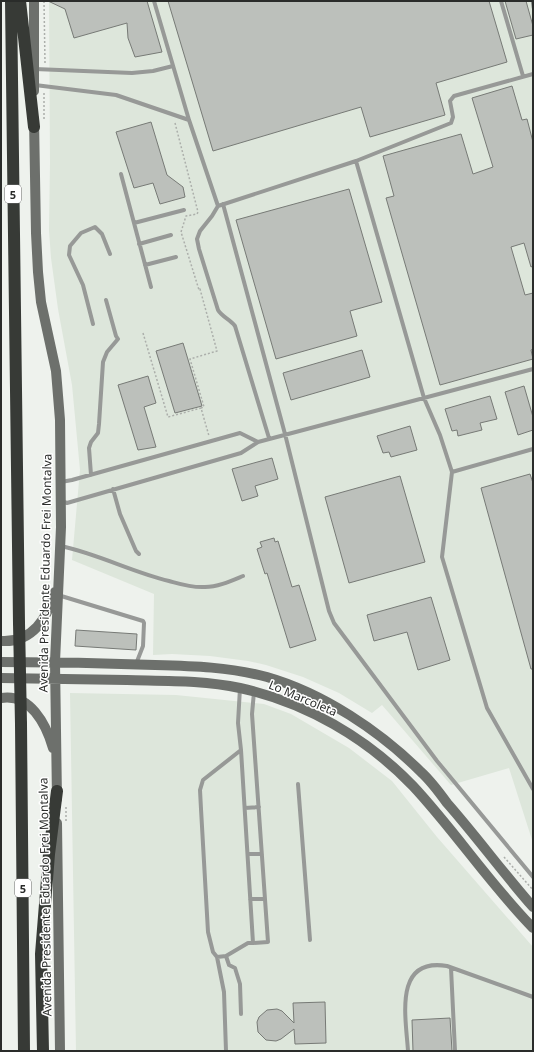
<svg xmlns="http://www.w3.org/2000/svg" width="534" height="1052" font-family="'Noto Sans',sans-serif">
<rect width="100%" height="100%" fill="#eef2ed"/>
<!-- built -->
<path fill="#dde6db" d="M49,1H533V843L509,768L451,785L382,705L372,713L339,693L303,677L266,665L248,661L210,656L172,654L153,655L154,594L72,560L80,470L72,385L58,309L51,258L49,230L50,163Z
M70,693L176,695L264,704L291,714L349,748L392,781L437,837L533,947V1051H76Z"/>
<!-- building -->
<path fill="#bcc0bb" stroke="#777a76" d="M48,1H147L162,52L135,57L128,38L127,23L74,38L65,9Z
M168,1H489L507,62L436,83L445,115L370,137L361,107L213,151Z
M505,1H526L533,26V35L516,39Z
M512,86L522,120L527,119L533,142V266L531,267L524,243L511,247L525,295L533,293V349L531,350L533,359L440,385L386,198L394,196L383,156L461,134L473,174L493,167L472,98Z
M151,122L167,175L183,187L185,197L160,204L153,183L134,188L116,132Z
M349,189L382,302L350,311L357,336L276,359L236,220Z
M183,343L202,406L175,413L156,351Z
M362,350L370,377L291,400L283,373Z
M148,376L156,403L144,407L156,447L138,450L118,385Z
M524,386L533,417V430L518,435L505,392Z
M490,396L497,419L480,423L482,430L458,436L457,430L452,431L445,409Z
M410,426L417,450L391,457L389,452L383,453L377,436Z
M272,458L278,479L255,486L258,496L242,501L232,469Z
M530,474L533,483V669H531L481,488Z
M400,476L425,562L349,583L325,497Z
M274,538L275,542L278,541L292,587L299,585L316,640L290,648L267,573L265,574L257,549L262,547L260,542Z
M431,597L450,660L418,670L407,632L374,641L367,615Z
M76,630L137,634L136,650L75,646Z
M325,1002L326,1043L295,1044L294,1029L281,1039L276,1041L266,1040L258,1032L257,1022L259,1017L267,1010L277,1009L282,1011L294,1023L293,1003Z
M450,1018L452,1051H413L412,1020Z"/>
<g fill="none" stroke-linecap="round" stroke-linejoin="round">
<!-- path -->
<path stroke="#acafab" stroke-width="1.5" stroke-dasharray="2 2" stroke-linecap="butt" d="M44,1L45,63
M44,119V93
M175,123L198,212L197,214L186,216L181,232L199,290L200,289L217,351L190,359L204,407L201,408L209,436
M143,333L168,417L201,408
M66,807V821
M504,857L533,890"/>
<!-- lane -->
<path stroke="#979997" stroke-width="4" d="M154,1L189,120L218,206
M501,1L523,76
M35,69L132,73L153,71L173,66
M35,85L116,95L189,120
M356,161L424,398L440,435L452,472L442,557L487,708L533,789
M121,174L151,287
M223,204L285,434L329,611L334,623L437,761L533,877
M134,223L184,210
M139,244L171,235
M145,265L176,257
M93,324L83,285L69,255L70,246L81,233L95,227L102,234L110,254
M269,438L235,326C230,319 222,317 218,310L199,249L197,239L200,231L212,216L218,206L356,161L451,123L453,117L450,101L454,96L533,74
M258,442L533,369
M452,472L533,449
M91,475L89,448L91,442L98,433L99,424L103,362L107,352L118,339L116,336L106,300
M113,489L120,514L136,551L139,554
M61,501L67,503L241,453L258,442L240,433L72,480L61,482
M61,546C98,554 132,572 169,581C180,584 192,588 205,587C218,587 231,581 243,576
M58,595L143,621L144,623L143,646L136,664
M240,688L238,723L241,750L203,780L200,790L201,809L208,932L213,952L217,957L226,956L248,943H253
M241,750L253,943L268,942L252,714L254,692
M298,784L310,940
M245,808L259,807
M248,854H262
M250,899H265
M226,956L229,965L235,968L240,984L241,1014
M217,957L224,992L226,1051
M451,968L455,1051
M408,1051C406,1018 393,957 447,966L533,997"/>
<!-- secondary -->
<path stroke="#6d706c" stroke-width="10" d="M34,1V91
M34,119L36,233L38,272L41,302L56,371L60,420L61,527L55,662L57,799
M1,641C33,643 47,618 55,592
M1,662C52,662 104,663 155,665C193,666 230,667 267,677C323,693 380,731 421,772C431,781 439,792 447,803C477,837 503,873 533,907
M1,678C43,679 85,679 127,680C165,681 203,680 240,688C305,702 367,738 413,786C455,831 489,883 533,928
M1,698C30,693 46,724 53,748
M57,823L60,1051"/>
<!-- highway -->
<path stroke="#373a36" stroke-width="12" d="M11,1L19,623
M20,1L34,127
M21,724L24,1051
M43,1051L41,954L49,854L57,791"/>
<!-- rail -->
<path stroke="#888b88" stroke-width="2.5" d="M532,1L533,8"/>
<!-- highway-bridge -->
<path stroke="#373a36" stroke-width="12" d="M19,623L21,724"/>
</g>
<g text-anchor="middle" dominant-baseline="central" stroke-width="3" stroke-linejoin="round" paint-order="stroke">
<!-- shield labels -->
<g fill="#fff" stroke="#6a6b6a" stroke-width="1">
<rect x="5" y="185" width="16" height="18" rx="3"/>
<rect x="15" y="879" width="16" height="18" rx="3"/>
</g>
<g font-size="11" font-weight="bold" fill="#2a2c2a">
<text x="13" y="194">5</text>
<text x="23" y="888">5</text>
</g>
<!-- street labels -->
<g font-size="12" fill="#2a2c2a" stroke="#fff">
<text transform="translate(45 573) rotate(-89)">Avenida Presidente Eduardo Frei Montalva</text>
<text transform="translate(303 698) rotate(23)">Lo Marcoleta</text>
<text transform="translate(45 897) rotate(-91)">Avenida Presidente Eduardo Frei Montalva</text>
</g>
</g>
<!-- border -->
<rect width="534" height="1052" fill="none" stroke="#2a2c2a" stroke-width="4"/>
</svg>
